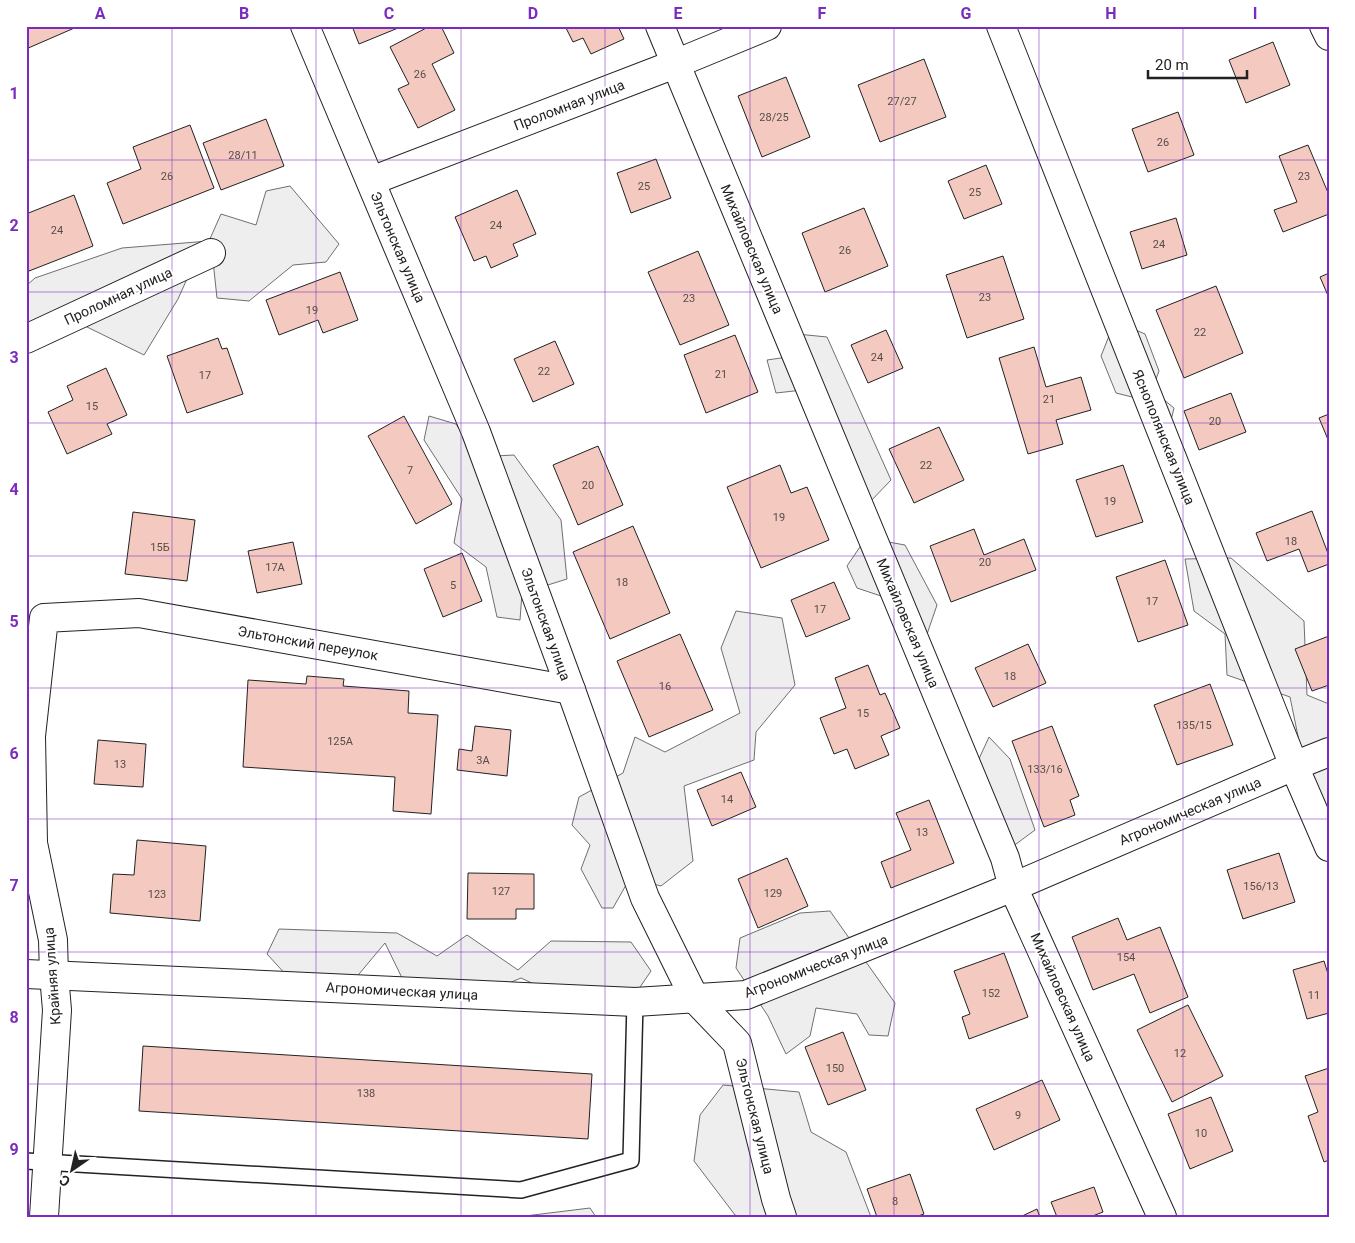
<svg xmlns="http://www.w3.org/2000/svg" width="1355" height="1243" viewBox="0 0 1355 1243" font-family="Roboto,sans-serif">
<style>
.green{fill:#eee;stroke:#6f6f6f}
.building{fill:#f3c9c0;stroke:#222}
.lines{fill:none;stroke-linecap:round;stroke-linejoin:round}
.service-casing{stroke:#222;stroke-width:18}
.minor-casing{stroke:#222;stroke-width:30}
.tertiary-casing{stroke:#222;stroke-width:30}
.service{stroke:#fff;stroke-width:15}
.minor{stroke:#fff;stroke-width:28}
.tertiary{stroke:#fff;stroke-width:28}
.grid{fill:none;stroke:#7b2cbf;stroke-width:1;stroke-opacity:0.55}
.labels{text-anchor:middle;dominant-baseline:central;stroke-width:4;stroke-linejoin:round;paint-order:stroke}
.number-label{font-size:11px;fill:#564c4a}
.street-label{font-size:14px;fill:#222;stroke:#fff}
.neatline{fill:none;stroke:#7b2cbf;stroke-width:2}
.grid-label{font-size:16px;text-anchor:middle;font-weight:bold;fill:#7b2cbf}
</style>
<rect width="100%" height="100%" fill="#fff"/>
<g class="green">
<path d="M290 186 339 244 326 262 293 265 249 301 217 298 213 261 191 270 178 299 144 355 85 326 51 343 26 330V286L35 278 122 248 209 241 221 214 256 225 266 191Z"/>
<path d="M1115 321 1145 334 1159 371 1152 390 1174 408 1167 437 1144 400 1116 393 1101 356Z"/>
<path d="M797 334 827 337 891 480 867 505 803 390 776 393 767 360 788 357Z"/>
<path d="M429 416 456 424 477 457 514 455 561 520 567 579 522 593 520 620 497 617 486 567 454 543 462 499 424 440Z"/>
<path d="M866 538 905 545 937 605 925 640 890 599 857 588 847 566Z"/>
<path d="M1231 558 1304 621 1307 695 1329 704V821L1308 785 1290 697 1227 675 1225 634 1194 611 1185 559Z"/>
<path d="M736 611 782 618 795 685 756 732 754 760 684 786 693 861 661 886 630 878 613 908H602L581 869 590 845 572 825 579 797 623 773 635 737 665 752 740 713 721 648Z"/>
<path d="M989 737 1010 759 1035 830 1012 847 967 785Z"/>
<path d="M830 911 895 1003 888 1036 869 1035 857 1014 816 1008 810 1036 786 1054 768 1016 736 968 740 938 800 913Z"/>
<path d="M279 929 397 933 437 956 467 935 518 970 551 941 631 942 651 971 636 993H553L521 978 492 990 405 984 385 943 354 980 288 977 267 954Z"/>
<path d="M723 1085 799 1092 811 1132 846 1152 871 1217H740L735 1215 694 1161 700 1115Z"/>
<path d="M590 1208 596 1217H517Z"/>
</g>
<g class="building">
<path d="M26 26H79L26 49Z"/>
<path d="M352 26H403L359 44Z"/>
<path d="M430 26H441L454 53 432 64 455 110 418 128 398 89 409 84 390 47Z"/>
<path d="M565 26H618L624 39 591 54 583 38 573 42Z"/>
<path d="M1273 42 1290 85 1246 103 1229 60Z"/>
<path d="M924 59 946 117 880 142 858 85Z"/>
<path d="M786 77 810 137 762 157 738 96Z"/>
<path d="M1178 112 1194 155 1148 172 1132 129Z"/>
<path d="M266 119 284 166 221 190 203 143Z"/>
<path d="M190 125 214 188 123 224 107 183 141 169 133 147Z"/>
<path d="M1308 145 1329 195V214L1283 232 1274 210 1297 202 1279 156Z"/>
<path d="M656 159 671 198 631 213 617 173Z"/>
<path d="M986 165 1002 204 964 219 948 181Z"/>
<path d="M517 190 536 234 513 244 518 256 491 268 486 256 474 261 455 217Z"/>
<path d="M74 195 93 246 29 271 26 265V214Z"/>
<path d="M864 208 888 266 825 292 802 233Z"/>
<path d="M1176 218 1187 255 1142 269 1130 232Z"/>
<path d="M698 251 729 325 680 345 648 272Z"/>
<path d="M1003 256 1024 319 967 338 946 275Z"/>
<path d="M340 272 358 320 323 333 318 320 279 335 266 300Z"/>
<path d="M1329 273V298L1320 277Z"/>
<path d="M1216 286 1243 353 1184 378 1156 310Z"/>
<path d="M886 330 903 368 868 383 851 345Z"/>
<path d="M735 335 758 392 706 413 684 355Z"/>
<path d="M218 338 222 349 227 348 243 394 187 413 167 356Z"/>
<path d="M555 341 574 384 533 402 514 359Z"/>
<path d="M1034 347 1046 387 1081 377 1091 410 1056 420 1063 444 1028 454 999 358Z"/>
<path d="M106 368 127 415 107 424 112 434 67 454 48 412 73 400 67 386Z"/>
<path d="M1231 393 1246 432 1199 450 1184 411Z"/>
<path d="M1329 414V442L1319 418Z"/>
<path d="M404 416 452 504 416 524 368 436Z"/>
<path d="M939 427 964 480 914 503 889 449Z"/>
<path d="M598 446 623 505 578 525 553 465Z"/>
<path d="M780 465 791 493 807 487 829 540 761 568 727 487Z"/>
<path d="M1123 465 1143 522 1096 537 1076 480Z"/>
<path d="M1312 511 1329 556V564L1308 572 1299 549 1267 561 1256 533Z"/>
<path d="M133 512 195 520 187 581 125 574Z"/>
<path d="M633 526 670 613 610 639 573 552Z"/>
<path d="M974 529 984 555 1024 539 1036 570 951 602 930 546Z"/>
<path d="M293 542 302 584 257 593 248 551Z"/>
<path d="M462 553 482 601 443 617 424 569Z"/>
<path d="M1165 560 1188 625 1138 642 1116 577Z"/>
<path d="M834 582 850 619 806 637 791 600Z"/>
<path d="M680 634 713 710 649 737 617 661Z"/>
<path d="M1329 636V685L1312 691 1295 649Z"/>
<path d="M1028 644 1046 683 993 707 975 668Z"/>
<path d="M868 665 880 695 885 693 900 728 881 736 889 755 855 769 847 749 834 754 820 718 846 708 835 678Z"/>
<path d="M307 676 344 679 343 686 409 691 408 713 438 715 431 814 393 811 395 777 243 767 248 680 306 684Z"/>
<path d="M1210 684 1233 745 1177 765 1154 705Z"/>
<path d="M475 726 511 730 507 776 457 770 459 749 472 751Z"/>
<path d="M1052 726 1079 796 1070 800 1075 815 1044 827 1012 741Z"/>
<path d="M98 740 146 744 143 787 94 784Z"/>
<path d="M741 772 756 807 712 826 697 790Z"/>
<path d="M929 800 954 863 891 888 881 862 911 850 896 813Z"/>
<path d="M137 840 206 846 200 921 110 913 113 874 134 875Z"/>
<path d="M1279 853 1295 902 1243 919 1227 870Z"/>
<path d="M787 858 808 906 758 928 738 879Z"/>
<path d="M468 873 534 874V909H516V919H467Z"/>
<path d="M1118 918 1127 940 1160 927 1188 997 1150 1013 1134 974 1093 990 1072 937Z"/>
<path d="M1004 953 1028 1017 969 1039 962 1017 970 1014 954 971Z"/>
<path d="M1324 961 1329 977V1013L1307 1019 1293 970Z"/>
<path d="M1188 1005 1223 1076 1172 1102 1137 1030Z"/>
<path d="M843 1032 866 1090 828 1105 805 1047Z"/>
<path d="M143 1046 592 1074 588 1139 139 1111Z"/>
<path d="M1329 1068V1160L1324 1162 1308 1116 1318 1112 1305 1076Z"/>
<path d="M1042 1080 1060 1120 994 1150 976 1109Z"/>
<path d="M1211 1097 1233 1151 1190 1169 1168 1114Z"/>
<path d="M910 1174 924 1214 915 1217H877L867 1189Z"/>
<path d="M1094 1187 1103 1212 1090 1217H1057L1051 1202Z"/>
<path d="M1037 1209 1040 1217H1020Z"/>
</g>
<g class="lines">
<g class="service-casing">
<path id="service" d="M26 1161 521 1190 631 1160 635 1002"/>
</g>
<g class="minor-casing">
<g id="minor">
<path d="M305 26 476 432 571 690 645 898 695 999 737 1043 776 1199 782 1217"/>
<path d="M660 26 1005 858 1013 887 1162 1217"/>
<path d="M1001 26 1294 766 1329 847"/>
<path d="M1324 26 1329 36"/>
<path d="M371 181 675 64 767 26"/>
<path d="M26 339 211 253"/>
<path d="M44 1217 57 1010 54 975 53 940 33 843 31 736 44 618 139 613 571 690"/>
</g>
</g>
<g class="tertiary-casing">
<path id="tertiary" d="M26 974 635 1002 746 995 1013 887 1294 766 1329 752"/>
</g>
<use href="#service" class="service"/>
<use href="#minor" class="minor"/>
<use href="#tertiary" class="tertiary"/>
</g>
<path class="grid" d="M172 26V1217M316 26V1217M461 26V1217M605 26V1217M750 26V1217M894 26V1217M1039 26V1217M1183 26V1217M26 160H1329M26 292H1329M26 423H1329M26 556H1329M26 688H1329M26 819H1329M26 952H1329M26 1084H1329"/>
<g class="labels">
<g class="number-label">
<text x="420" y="74">26</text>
<text x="902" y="101">27/27</text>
<text x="774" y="117">28/25</text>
<text x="1163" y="142">26</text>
<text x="243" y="155">28/11</text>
<text x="167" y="176">26</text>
<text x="1304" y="176">23</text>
<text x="644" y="186">25</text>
<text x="975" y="192">25</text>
<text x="496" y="225">24</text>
<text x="57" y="230">24</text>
<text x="1159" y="244">24</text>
<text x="845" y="250">26</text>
<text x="985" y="297">23</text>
<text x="689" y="298">23</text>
<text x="312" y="310">19</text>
<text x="1200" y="332">22</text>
<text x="877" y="357">24</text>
<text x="544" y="371">22</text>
<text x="721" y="374">21</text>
<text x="205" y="375">17</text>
<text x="1049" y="399">21</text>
<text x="92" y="406">15</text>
<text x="1215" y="421">20</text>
<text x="926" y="465">22</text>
<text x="410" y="470">7</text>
<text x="588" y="485">20</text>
<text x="1110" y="501">19</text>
<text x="779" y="517">19</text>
<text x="1291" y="541">18</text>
<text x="160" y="547">15Б</text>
<text x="985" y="562">20</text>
<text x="275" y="567">17А</text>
<text x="622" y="582">18</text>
<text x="453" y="585">5</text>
<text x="1152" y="601">17</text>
<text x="820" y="609">17</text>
<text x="1010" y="676">18</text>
<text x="665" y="686">16</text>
<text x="863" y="713">15</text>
<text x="1194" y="725">135/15</text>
<text x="340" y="741">125А</text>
<text x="483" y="760">3А</text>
<text x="120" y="764">13</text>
<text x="1045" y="769">133/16</text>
<text x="727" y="799">14</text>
<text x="922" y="832">13</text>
<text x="1261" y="886">156/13</text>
<text x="501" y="891">127</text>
<text x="773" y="893">129</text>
<text x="157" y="894">123</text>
<text x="1126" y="957">154</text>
<text x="991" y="993">152</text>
<text x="1314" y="995">11</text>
<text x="1180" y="1053">12</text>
<text x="835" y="1068">150</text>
<text x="366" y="1093">138</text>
<text x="1018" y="1115">9</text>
<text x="1201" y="1133">10</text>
<text x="895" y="1201">8</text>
</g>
<g class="street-label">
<text transform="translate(569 105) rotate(-21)">Проломная улица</text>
<text transform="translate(398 247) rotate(67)">Эльтонская улица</text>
<text transform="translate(752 249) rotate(67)">Михайловская улица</text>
<text transform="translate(118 296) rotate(-25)">Проломная улица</text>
<text transform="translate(1164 437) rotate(68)">Яснополянская улица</text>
<text transform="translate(908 623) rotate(67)">Михайловская улица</text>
<text transform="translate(546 624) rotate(70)">Эльтонская улица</text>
<text transform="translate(308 643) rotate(10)">Эльтонский переулок</text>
<text transform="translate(1190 811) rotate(-23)">Агрономическая улица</text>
<text transform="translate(816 966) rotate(-21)">Агрономическая улица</text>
<text transform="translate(52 976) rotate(-94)">Крайняя улица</text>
<text transform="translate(402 991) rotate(3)">Агрономическая улица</text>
<text transform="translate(1063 997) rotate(66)">Михайловская улица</text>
<text transform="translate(755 1116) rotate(76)">Эльтонская улица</text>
</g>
</g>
<rect width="1355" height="1243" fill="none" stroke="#ffffff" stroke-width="55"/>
<g transform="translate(72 1170) rotate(214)" stroke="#ffffff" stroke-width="4" paint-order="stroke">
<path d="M0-4L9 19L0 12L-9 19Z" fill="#222222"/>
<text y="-8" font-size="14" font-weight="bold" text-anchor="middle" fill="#222222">С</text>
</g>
<path d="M1148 70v8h99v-8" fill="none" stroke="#222222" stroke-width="2.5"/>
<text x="1155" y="70" font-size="15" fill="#222222" stroke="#ffffff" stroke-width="4" paint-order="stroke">20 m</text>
<rect x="28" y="28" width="1300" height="1188" class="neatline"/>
<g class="grid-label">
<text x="100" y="19">A</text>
<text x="244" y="19">B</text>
<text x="389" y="19">C</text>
<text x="533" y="19">D</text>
<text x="678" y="19">E</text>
<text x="822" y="19">F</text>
<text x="966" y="19">G</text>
<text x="1111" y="19">H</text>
<text x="1255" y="19">I</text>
<text x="14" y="99">1</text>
<text x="14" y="231">2</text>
<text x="14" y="363">3</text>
<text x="14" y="495">4</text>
<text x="14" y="627">5</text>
<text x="14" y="759">6</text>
<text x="14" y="891">7</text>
<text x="14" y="1023">8</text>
<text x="14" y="1155">9</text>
</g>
</svg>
